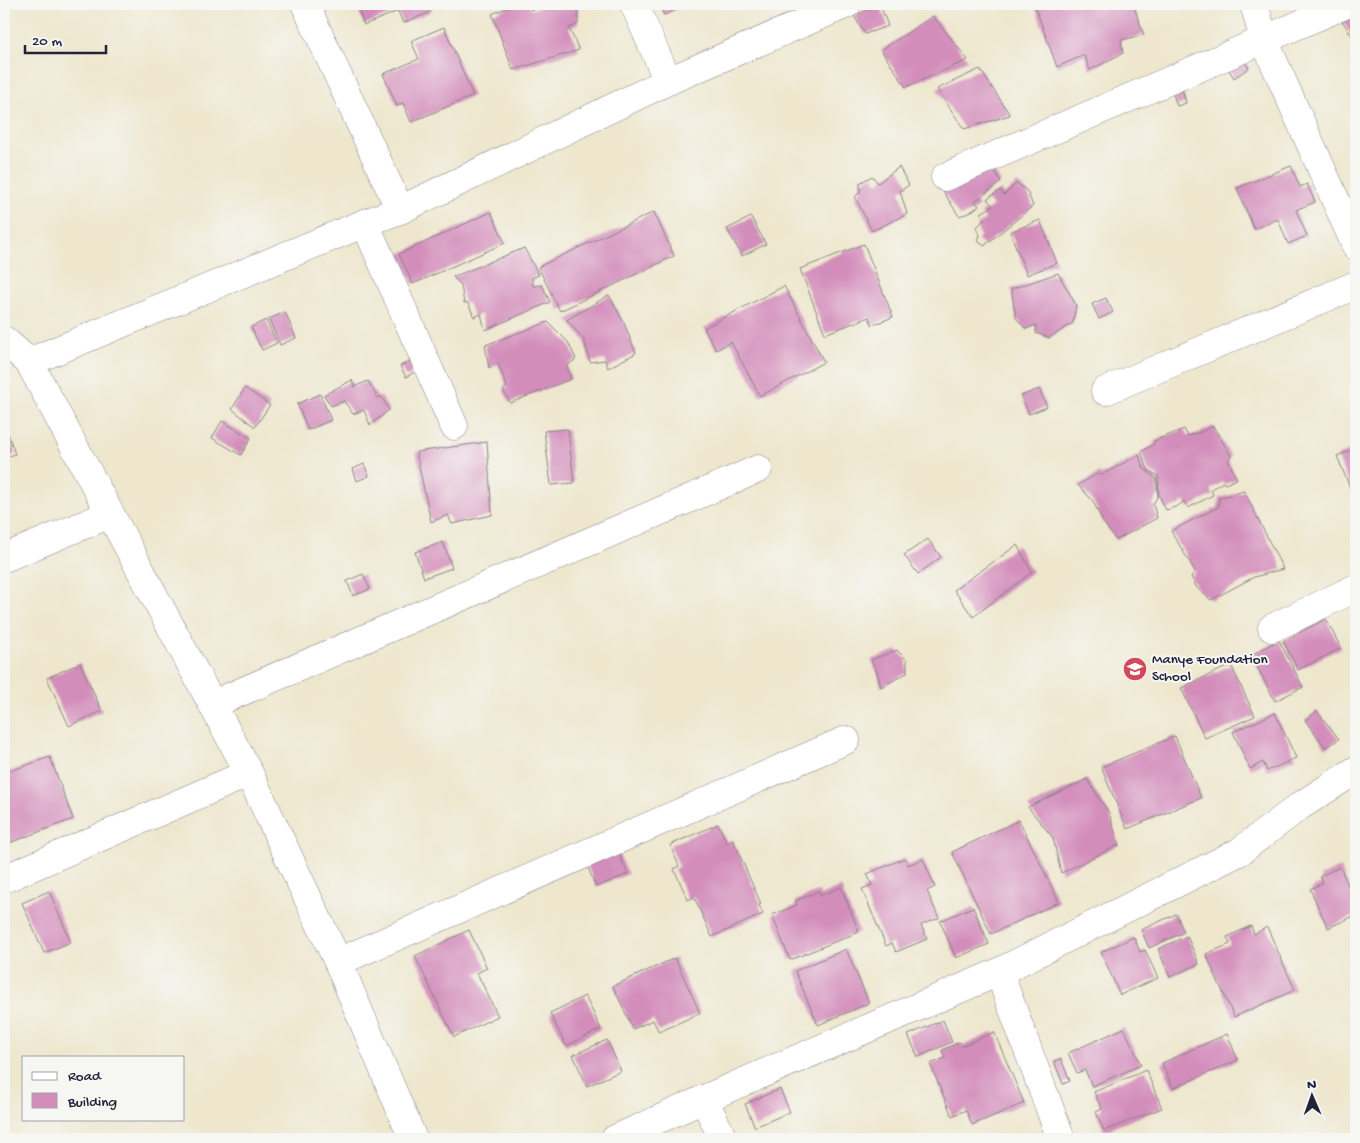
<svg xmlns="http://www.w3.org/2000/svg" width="1360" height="1143" viewBox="0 0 1360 1143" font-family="'Gochi Hand',sans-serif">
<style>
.building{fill:#d38dbb}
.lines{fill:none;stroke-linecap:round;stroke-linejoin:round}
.minor-casing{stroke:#888484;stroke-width:29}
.minor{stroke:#fff;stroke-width:28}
.labels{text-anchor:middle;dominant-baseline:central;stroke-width:4;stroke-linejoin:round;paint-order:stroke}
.poi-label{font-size:15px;fill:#22223b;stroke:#f6f6f2;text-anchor:start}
</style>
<rect width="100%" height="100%" fill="#f6f6f2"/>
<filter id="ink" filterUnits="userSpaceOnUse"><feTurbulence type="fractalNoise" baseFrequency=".02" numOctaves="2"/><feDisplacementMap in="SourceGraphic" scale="10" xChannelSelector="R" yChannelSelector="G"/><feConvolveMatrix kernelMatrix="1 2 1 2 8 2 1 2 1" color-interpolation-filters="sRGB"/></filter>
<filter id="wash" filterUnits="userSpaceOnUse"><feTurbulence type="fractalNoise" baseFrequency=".0096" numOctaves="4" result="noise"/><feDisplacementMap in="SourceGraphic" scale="20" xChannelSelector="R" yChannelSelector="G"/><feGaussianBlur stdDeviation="1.12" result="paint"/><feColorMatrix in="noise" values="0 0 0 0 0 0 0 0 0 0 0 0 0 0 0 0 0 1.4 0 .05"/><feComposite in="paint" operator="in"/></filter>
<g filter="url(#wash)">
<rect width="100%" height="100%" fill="#eee7ce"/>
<g id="blocks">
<g class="building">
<path d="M356 4H428L431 12 403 23 398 11 364 25Z"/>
<path d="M516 4H528L531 10 547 4H574L578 7V24L569 28 579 50 513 70 492 14Z"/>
<path d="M659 4H689L664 15Z"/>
<path d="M880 4 888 26 865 34 854 16Z"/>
<path d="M1034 4H1133L1144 35 1121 40 1123 53 1090 70 1084 55 1057 67Z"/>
<path d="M1356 9V37L1354 39 1341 19Z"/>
<path d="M933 16 968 60 906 87 881 50Z"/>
<path d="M444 27 473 96 411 122 403 103 397 106 383 74 419 59 411 41Z"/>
<path d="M1240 54 1249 68 1234 78 1225 64Z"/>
<path d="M980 69 1010 115 964 129 937 89Z"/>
<path d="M1181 85 1186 103 1177 106 1171 88Z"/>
<path d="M979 166 993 168 1001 182 975 201 979 206 969 213 959 216 943 191Z"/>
<path d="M1291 166 1300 187 1307 184 1315 202 1296 210 1307 236 1288 244 1278 219 1254 229 1237 188Z"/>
<path d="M899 167 909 185 900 191 907 214 872 231 855 197 860 192V183L872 176 878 183Z"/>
<path d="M1017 183 1027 191 1033 206 984 246 978 240 980 236 977 227 985 219 981 213 993 206 987 199 1000 190 1004 195Z"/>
<path d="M491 212 505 243 413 284 399 254Z"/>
<path d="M654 212 674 256 560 311 538 267Z"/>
<path d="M751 217 766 244 742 256 727 229Z"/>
<path d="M1040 220 1057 263 1027 275 1010 232Z"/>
<path d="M864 244 893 317 872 325 869 317 825 334 800 269Z"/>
<path d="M524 248 539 275 532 278 533 286 542 285 550 302 485 330 481 314 474 317 468 303H464L461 285 453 277Z"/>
<path d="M1058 273 1076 305 1073 323 1049 338 1036 333V325L1026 329 1016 318 1011 289Z"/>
<path d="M784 286 824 362 760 396 731 342 716 350 704 328Z"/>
<path d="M609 295 624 323 636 353 608 368 605 360 590 362 584 340 567 320Z"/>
<path d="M1106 298 1113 312 1099 319 1092 304Z"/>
<path d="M285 312 296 338 280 345 269 319Z"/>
<path d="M266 320 277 343 262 350 251 327Z"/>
<path d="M548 322 568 342 576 359 567 366 571 379 510 403 503 390 507 387 498 364 489 368 485 345Z"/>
<path d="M413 360 418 370 406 377 400 366Z"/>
<path d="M352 380 354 387 368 381 378 398 381 396 389 410 370 425 364 410 353 414 344 401 331 406 324 395Z"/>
<path d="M245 388 270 405 255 427 232 409Z"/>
<path d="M1039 389 1047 407 1029 414 1021 396Z"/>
<path d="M320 394 331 420 308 430 297 404Z"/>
<path d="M222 421 251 438 241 455 212 438Z"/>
<path d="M4 422 15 454 4 458Z"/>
<path d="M1213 426 1231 456 1228 460 1237 479 1225 484 1223 482 1211 489 1213 495 1188 508 1184 501 1178 506 1166 510 1159 495 1158 476 1148 470 1141 452 1154 444V441L1184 429 1188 436 1201 432Z"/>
<path d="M568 429 574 483 551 485 544 431Z"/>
<path d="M487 442 492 515 452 524 448 515 431 522 416 452Z"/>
<path d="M1356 448V502L1337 456Z"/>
<path d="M1139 455 1144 469 1156 478 1158 496 1153 504 1157 518 1116 540 1103 522 1093 501 1078 485 1099 473 1101 475Z"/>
<path d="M364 464 369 476 357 481 353 469Z"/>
<path d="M1244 491 1283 569 1254 577 1211 600 1197 588 1191 577 1195 571 1171 531 1218 507 1219 498Z"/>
<path d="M928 539 941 557 918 574 904 555Z"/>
<path d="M443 542 452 568 424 578 415 552Z"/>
<path d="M1017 545 1032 572 973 617 954 590Z"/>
<path d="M363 574 370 589 353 596 347 581Z"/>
<path d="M1326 619 1341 648 1298 670 1283 641Z"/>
<path d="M1279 640 1303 687 1275 701 1251 655Z"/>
<path d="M897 650 907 660V673L881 687 877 672 871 660Z"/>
<path d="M80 663 102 711 69 726 47 678Z"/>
<path d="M1231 665 1255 716 1205 738 1181 688Z"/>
<path d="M1317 711 1339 739 1326 748 1305 720Z"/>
<path d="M1275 713 1296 758 1267 771 1263 762 1250 769 1233 732Z"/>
<path d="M1175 736 1201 798 1127 829 1101 767Z"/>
<path d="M50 757 73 819 4 845V773Z"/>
<path d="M1087 779 1109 813 1119 845 1061 873 1053 838 1028 807Z"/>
<path d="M1019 820 1059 902 991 934 952 852Z"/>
<path d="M718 824 727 843 733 840 761 904 759 905 763 914 712 937 694 897 688 900 674 869 679 866 670 845Z"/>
<path d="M615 845 628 874 596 887 584 858Z"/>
<path d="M905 858 908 865 923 859 935 887 927 891 939 918 921 925 927 939 896 952 892 943 886 946 862 889 872 885 867 874Z"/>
<path d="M1340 867 1356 902V915L1328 928 1310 889 1323 883 1320 876Z"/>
<path d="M841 887 859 932 790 960 772 915 797 905 795 901 819 891 820 896Z"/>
<path d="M49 891 71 942 44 953 22 903Z"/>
<path d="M973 907 989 944 956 958 940 921Z"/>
<path d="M1176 914 1184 932 1149 948 1141 930Z"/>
<path d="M1251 926 1254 934 1267 927 1295 990 1234 1017 1206 954 1230 944 1227 937Z"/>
<path d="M469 930 487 968 477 973 498 1016 454 1037 415 956Z"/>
<path d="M1187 936 1199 964 1170 977 1158 949Z"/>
<path d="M1134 937 1140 952 1145 950 1158 978 1120 995 1101 952Z"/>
<path d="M846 949 869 1003 818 1025 795 971Z"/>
<path d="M675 958 700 1013 659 1032 653 1020 633 1029 613 986Z"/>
<path d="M585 996 601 1029 566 1046 550 1013Z"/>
<path d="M943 1020 952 1042 918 1057 908 1035Z"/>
<path d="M1124 1028 1141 1065 1092 1086 1085 1070 1077 1073 1068 1053Z"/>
<path d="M994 1032 1024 1103 972 1125 966 1110 952 1116 930 1064 945 1058 942 1050 960 1042 962 1046Z"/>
<path d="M1227 1034 1238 1060 1173 1088 1162 1063Z"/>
<path d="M607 1040 621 1071 587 1086 573 1055Z"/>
<path d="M1061 1059 1070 1081 1063 1084 1054 1061Z"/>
<path d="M1146 1070 1162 1108 1104 1131 1096 1112 1102 1109 1094 1092Z"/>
<path d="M780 1089 790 1112 755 1127 745 1104Z"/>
</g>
</g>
</g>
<g filter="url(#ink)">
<use href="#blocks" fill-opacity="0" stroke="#888484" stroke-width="1"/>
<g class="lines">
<g class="minor-casing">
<g id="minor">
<path d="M305 4 400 210"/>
<path d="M634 4 668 81"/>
<path d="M1254 4 1264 40 1356 246"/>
<path d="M945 177 1347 4"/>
<path d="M365 223 454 426"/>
<path d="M4 340 29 362"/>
<path d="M1105 391 1356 285"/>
<path d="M4 558 110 514"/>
<path d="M1272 628 1356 588"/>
<path d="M213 704 758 469"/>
<path d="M4 879 249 773"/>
<path d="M338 962 846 740"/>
<path d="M999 972 1061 1139"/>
<path d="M704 1099 723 1139"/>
<path d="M413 1139 338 962 249 773 29 362 365 223 400 210 668 81 847 4"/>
<path d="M615 1139 704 1099 999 972 1239 852 1300 806 1356 770"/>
</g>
</g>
<use href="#minor" class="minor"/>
</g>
</g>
<defs>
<g id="school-disc" transform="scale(1.25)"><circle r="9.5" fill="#d1495b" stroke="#f6f6f2"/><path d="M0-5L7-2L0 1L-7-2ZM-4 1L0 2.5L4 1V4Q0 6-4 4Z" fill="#fff"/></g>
</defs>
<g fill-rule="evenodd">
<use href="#school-disc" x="1135" y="669"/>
</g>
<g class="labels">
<g class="poi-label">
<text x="1152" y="660">Manye Foundation<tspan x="1152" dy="17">School</tspan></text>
</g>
</g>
<rect width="1360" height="1143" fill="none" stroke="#f6f6f2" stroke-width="20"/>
<rect x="22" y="1056" width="162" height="65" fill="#f6f6f2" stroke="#a1a1a9"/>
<rect x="32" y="1072" width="25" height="8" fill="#ffffff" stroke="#a1a1a9"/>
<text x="68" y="1080" font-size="15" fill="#22223b">Road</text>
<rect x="32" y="1093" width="25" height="15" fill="#d38dbb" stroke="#a1a1a9"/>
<text x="68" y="1106" font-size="15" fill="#22223b">Building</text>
<g transform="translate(1312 1096) rotate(358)" stroke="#f6f6f2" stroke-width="4" paint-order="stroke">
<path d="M0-4L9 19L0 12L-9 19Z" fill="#22223b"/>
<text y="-8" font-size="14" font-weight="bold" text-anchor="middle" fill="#22223b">N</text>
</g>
<path d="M25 45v8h81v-8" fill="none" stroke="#22223b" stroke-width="2.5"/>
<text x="32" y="45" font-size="15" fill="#22223b" stroke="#f6f6f2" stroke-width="4" paint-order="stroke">20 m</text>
</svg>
